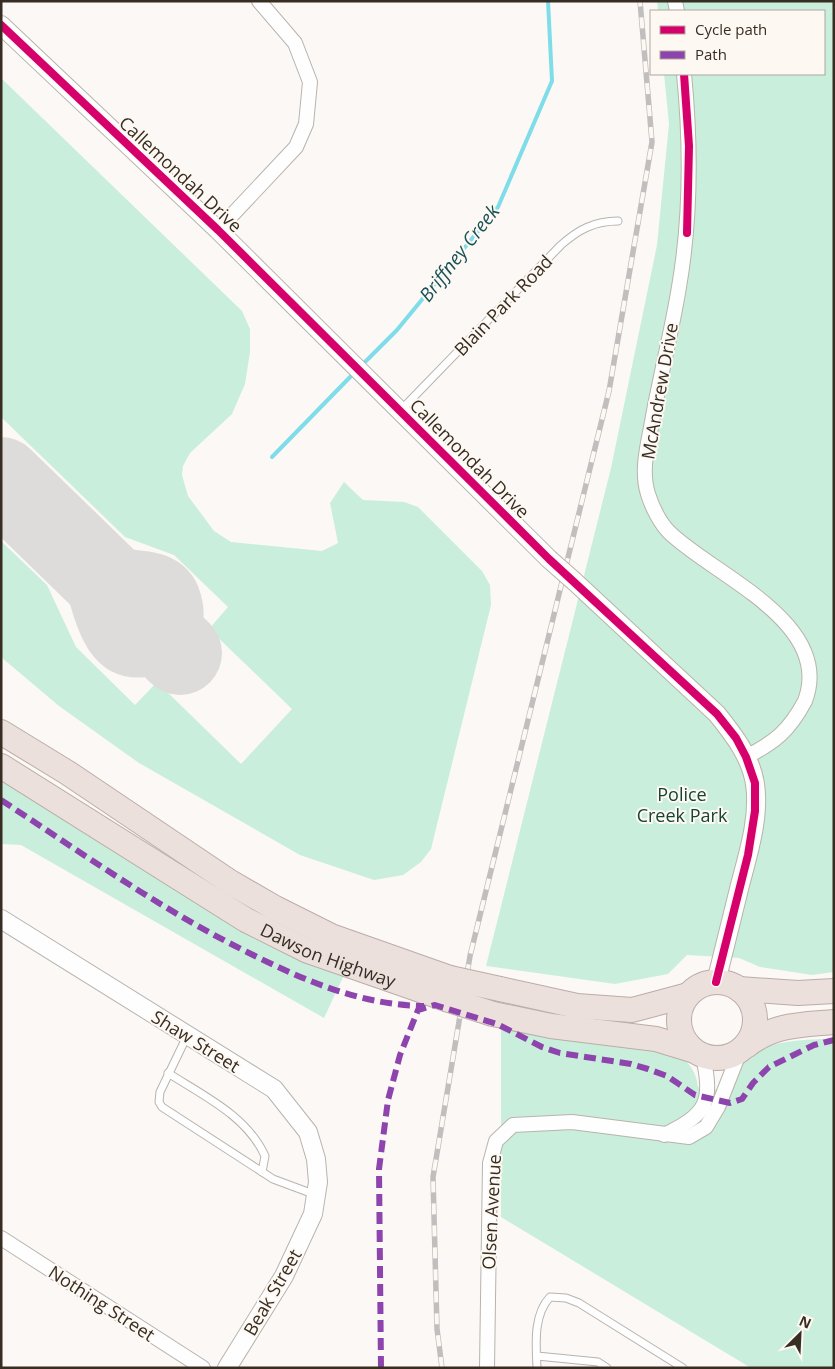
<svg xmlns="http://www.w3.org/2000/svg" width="835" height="1369" viewBox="0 0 835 1369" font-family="'Open Sans',sans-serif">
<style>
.green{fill:#c9efdc}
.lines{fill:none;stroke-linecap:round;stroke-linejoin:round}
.stream{stroke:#7edde8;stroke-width:4}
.taxiway{stroke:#dedcda;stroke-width:34}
.runway{stroke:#dedcda;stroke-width:84}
.service-casing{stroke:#b8b3ad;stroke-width:9}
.minor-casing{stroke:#b8b3ad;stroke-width:16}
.tertiary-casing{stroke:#b8b3ad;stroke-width:20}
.trunk-casing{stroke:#bcaca7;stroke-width:26}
.service{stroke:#fefefe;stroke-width:7}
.minor{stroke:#fefefe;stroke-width:14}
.tertiary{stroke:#fefefe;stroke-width:18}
.trunk{stroke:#ece0dd;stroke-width:24}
.rail-casing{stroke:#c0bfbe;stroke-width:5.5}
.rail{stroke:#fef8f3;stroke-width:4;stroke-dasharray:11;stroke-linecap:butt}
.tertiary-bridge-casing{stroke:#b8b3ad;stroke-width:20;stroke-linecap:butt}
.trunk-bridge-casing{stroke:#bcaca7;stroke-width:26;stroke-linecap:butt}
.tertiary-bridge{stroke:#fefefe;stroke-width:18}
.trunk-bridge{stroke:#ece0dd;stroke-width:24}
.quiet{stroke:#8e44ad;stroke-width:6;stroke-dasharray:12 6;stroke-linecap:butt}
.cycleway-casing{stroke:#fef8f3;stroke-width:11}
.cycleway{stroke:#d6006c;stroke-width:8}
.labels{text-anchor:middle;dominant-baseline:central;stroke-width:4;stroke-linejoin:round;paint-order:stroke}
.street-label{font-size:18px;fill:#372d22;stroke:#fef8f3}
.park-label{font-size:18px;fill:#154331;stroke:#fef8f3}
.water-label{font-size:19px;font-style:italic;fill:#185259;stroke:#fef8f3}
</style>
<rect width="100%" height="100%" fill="#fbf8f6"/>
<g class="green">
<path d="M657 1H834V972L812 975 760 967 739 958 687 955 668 974 615 984 486 966 611 468 657 245 669 124 664 74H824V11H658Z"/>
<path d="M1 78 242 311 250 329V352L245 384 232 414 190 453 183 466 182 475 188 496 214 531 231 542 322 551 338 543 330 503 344 482 363 500 404 502 418 507 482 571 490 585 491 605 431 849 421 862 403 875 374 880 300 855 139 763 59 706 1 657V541L47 585 76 647 135 705 157 682 241 764 292 709 209 629 228 607 174 555 125 537 1 417Z"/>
<path d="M1 776 345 973 324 1018 21 845 1 844Z"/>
<path d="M501 1022 616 1039 682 1057C691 1065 697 1075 698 1087L730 1091C733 1082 736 1070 742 1063 763 1038 804 1041 834 1038V1368H751L501 1217Z"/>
</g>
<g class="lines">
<g class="stream">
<path d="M361 366 397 330 498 207 552 81 548 1"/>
<path d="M272 457 354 373"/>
</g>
<path class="taxiway" d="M20 498C39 515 64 544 85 557 118 576 177 551 186 606 188 618 185 632 177 642 169 652 158 658 145 660 104 665 94 625 85 595 79 578 74 561 68 544"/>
<path class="runway" d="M1 479 180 653"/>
<g class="service-casing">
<g id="service">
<path d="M401 410 561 245C578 230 594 221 618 221"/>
<path d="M187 1036 160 1092 159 1102 162 1107 273 1179 316 1195"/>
<path d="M168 1073C204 1096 247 1116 265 1156L262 1172"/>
<path d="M537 1356 598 1362 607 1368"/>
<path d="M537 1368C536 1345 533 1315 550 1297L566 1298 579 1303 683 1368"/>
</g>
</g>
<g class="minor-casing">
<g id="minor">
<path d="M675 1 677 11"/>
<path d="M684 74C691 145 691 217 679 287 672 330 661 373 653 416 649 441 640 469 648 494 652 507 660 523 669 532 711 574 835 622 805 701 789 731 775 742 746 757"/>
<path d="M218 230 296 147 306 124 310 82 295 43 259 1"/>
<path d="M664 1135C707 1114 713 1103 703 1056"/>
<path d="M1 1238 203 1368"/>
<path d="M487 1368 490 1163 496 1141 513 1125 572 1122 689 1137 706 1127 718 1107 740 1051"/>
</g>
</g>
<g class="tertiary-casing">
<g id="tertiary">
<path d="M1 25 218 230 549 559"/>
<path d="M574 581 717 714C733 734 751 757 755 784 760 817 748 854 740 885 732 917 724 949 716 982"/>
<path d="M1 919 274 1089 308 1132 316 1159 318 1182 313 1214 284 1276 227 1368"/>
</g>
</g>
<g class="trunk-casing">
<g id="trunk">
<path d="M1 732 68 773 230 882 275 908 331 936 450 978"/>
<path id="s1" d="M1 766 246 920 308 951 446 999"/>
<circle cx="717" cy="1020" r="38"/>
<path d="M500 989 577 1006 632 1010 688 995"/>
<path d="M739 989 798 993 834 991"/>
<path d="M493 1014 551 1026 656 1039 692 1050"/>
<path d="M746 1046C774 1024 800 1025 834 1022"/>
</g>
</g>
<use href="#service" class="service"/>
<use href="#minor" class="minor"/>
<use href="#tertiary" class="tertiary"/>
<use href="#trunk" class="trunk"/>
<g class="rail-casing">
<path id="rail" d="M442 1368 437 1329 433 1177 470 956 609 391 652 142 640 1"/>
</g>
<use href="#rail" class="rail"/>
<g class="tertiary-bridge-casing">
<path id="tertiary-bridge" d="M549 559 574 581"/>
</g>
<g class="trunk-bridge-casing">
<g id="trunk-bridge">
<path d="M450 978 500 989"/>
<path d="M446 999 493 1014"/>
</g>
</g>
<use href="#tertiary-bridge" class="tertiary-bridge"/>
<use href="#trunk-bridge" class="trunk-bridge"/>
<g class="quiet">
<path d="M1 800C82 853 160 909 247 952 303 980 360 1005 424 1006"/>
<path d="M381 1368 379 1169 388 1100 400 1055 418 1010 435 1005 497 1024 542 1047 560 1053 631 1064 648 1069 667 1076 695 1095 730 1103 742 1099 753 1083 769 1067 814 1045 834 1040"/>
</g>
<g class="cycleway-casing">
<g id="cycleway">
<path d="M1 25 218 230 549 559 717 714 736 738 746 757 755 783V811L748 855 716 982"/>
<path d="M684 74 689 146 687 233"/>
</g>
</g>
<use href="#cycleway" class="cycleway"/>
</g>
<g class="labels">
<g class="street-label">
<text transform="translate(181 174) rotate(43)">Callemondah Drive</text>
<text transform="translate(503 305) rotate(-46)">Blain Park Road</text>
<text transform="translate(659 391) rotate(-80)">McAndrew Drive</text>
<text transform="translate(470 458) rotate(45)">Callemondah Drive</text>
<text stroke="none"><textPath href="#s1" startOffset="379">Dawson Highway</textPath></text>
<text transform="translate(196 1041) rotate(32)">Shaw Street</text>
<text transform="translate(491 1212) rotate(-87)">Olsen Avenue</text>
<text transform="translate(272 1292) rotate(-60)">Beak Street</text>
<text transform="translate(102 1303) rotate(33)">Nothing Street</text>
</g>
<g class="park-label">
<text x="682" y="794">Police<tspan x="682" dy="21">Creek Park</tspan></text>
</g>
<g class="water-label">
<text transform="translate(459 253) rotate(-52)">Briffney Creek</text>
</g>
</g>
<rect width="835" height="1369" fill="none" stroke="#372d22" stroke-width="5"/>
<rect x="650" y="10" width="175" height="65" fill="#fef8f3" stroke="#aea79f"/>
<rect x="660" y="26" width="25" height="8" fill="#d6006c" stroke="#aea79f"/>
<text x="695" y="35" font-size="15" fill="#372d22">Cycle path</text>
<rect x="660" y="51" width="25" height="8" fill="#8e44ad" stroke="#aea79f"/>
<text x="695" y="60" font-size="15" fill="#372d22">Path</text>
<g transform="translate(800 1334) rotate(24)" stroke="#fef8f3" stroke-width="4" paint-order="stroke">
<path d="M0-4L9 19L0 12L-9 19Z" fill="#372d22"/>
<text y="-8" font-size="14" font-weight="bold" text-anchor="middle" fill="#372d22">N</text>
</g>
</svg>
